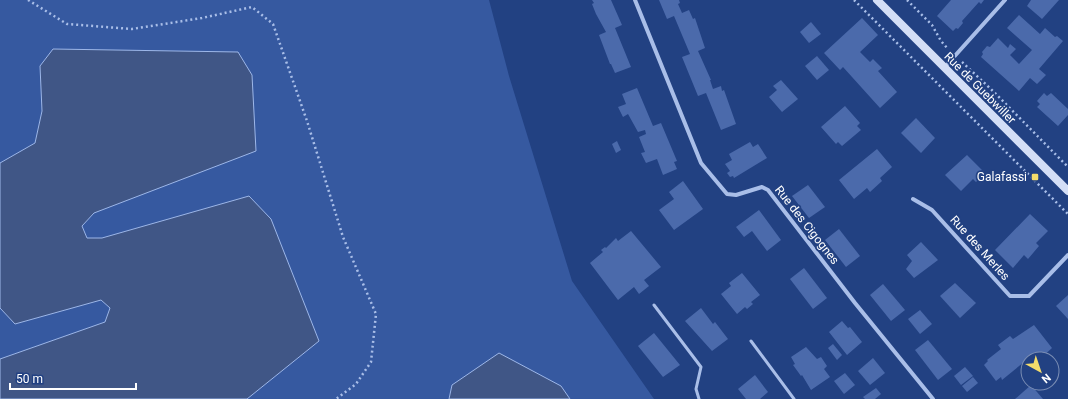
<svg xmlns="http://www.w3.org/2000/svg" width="1068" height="399" viewBox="0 0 1068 399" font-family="Roboto,sans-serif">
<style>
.green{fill:#3659a0}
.water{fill:#405686;stroke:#9db7e9}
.building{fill:#4b6aab}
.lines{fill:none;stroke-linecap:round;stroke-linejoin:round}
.path{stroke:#a9bee8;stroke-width:2.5;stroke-dasharray:2 3;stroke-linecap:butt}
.lane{stroke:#a9bee8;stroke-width:3}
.street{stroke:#a9bee8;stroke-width:4}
.secondary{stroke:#d3def6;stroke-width:8}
.poi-dot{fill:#f4dc6b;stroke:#224182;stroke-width:1.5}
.labels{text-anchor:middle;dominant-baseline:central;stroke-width:3.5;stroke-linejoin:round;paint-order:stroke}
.street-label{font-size:12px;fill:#fff;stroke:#224182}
.poi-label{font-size:12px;fill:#fff;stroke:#224182;text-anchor:end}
</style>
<rect width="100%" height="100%" fill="#224182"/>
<g class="green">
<path d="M0 0H489L509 76 572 281 654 399H570L561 386 452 385 449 399H247L319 341 249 196 102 238H87L82 226 94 213 40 66 42 111 35 143 0 163Z"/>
<path d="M101 300 110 308 105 322 0 359V308L15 324Z"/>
</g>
<g class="water">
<path d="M53 49 238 52 252 75 256 151 94 213 82 226 87 238H102L249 196 271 219 319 341 247 399H0V359L105 322 110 308 101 300 15 324 0 308V163L35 143 42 111 40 66Z"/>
<path d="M499 353 561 386 570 399H449L452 385Z"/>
</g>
<g class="building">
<path d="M592 0H611L622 25 615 28 631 67 615 73 611 64H610L599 35 606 32 596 14 592 4 594 3Z"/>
<path d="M659 0H679L680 3 678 4 682 13 689 10 693 19 695 18 705 48 698 51 711 80H710L713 89 721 86 722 91 724 90 736 124 721 130 706 93 698 96 682 57 690 54 674 16 667 19Z"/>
<path d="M951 0H984L981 4 979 2 962 21 963 23 958 29 956 28 953 31 937 16Z"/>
<path d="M1031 0H1059L1042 19 1027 6Z"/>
<path d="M1019 15 1040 34 1045 28 1055 37 1057 36 1063 41 1039 69 1046 75 1037 84 1030 78 1019 91 981 57 983 54 982 52 987 46 990 47 998 38 1008 48 1010 44 1016 49 1010 55 1019 64 1032 50 1007 28Z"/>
<path d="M862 18 878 35 860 52 870 62 873 59 882 68 878 71 897 92 880 108 843 67 840 70 824 53Z"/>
<path d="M811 22 821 34 809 43 800 32Z"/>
<path d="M817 56 829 70 817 80 805 66Z"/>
<path d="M781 80 798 99 782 112 769 97 777 90 773 86Z"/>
<path d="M637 88 653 126 661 123 677 161 674 162 677 169 663 175 657 159 646 163 641 153 645 152 639 137 646 134 645 130 638 132 628 114 623 117 618 107 626 104 622 94Z"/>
<path d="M1044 93 1047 96 1051 93 1068 109V115L1058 126 1037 107 1040 104 1037 101Z"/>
<path d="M845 106 860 123 857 126 861 130 842 146 838 142 836 144 821 127Z"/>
<path d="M916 118 935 138 921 153 901 133Z"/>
<path d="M617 141 621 150 616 153 612 144Z"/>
<path d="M750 142 753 147 758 144 767 158 734 178 733 176 730 177 727 173 730 171 725 164 732 160 729 154Z"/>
<path d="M877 149 892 167 880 178 882 181 870 192 867 188 854 199 839 180Z"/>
<path d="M967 155 982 170 981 171 984 174 976 182 973 179 961 191 945 175Z"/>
<path d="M683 181 703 209 674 230 659 210 674 199 669 192Z"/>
<path d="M808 185 825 207 809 218 792 196Z"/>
<path d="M759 210 781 240 767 251 752 231 744 237 736 227Z"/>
<path d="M1030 214 1048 231 1036 243 1039 246 1028 259 1024 255 1013 268 995 250Z"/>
<path d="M839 229 860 256 846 267 825 240Z"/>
<path d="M631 231 661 267 644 280 649 286 639 294 634 287 618 300 590 263 603 252 601 250 605 247 606 248 616 238 618 241Z"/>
<path d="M921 242 938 260 914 278 906 269 912 261 907 255Z"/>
<path d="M804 268 827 298 813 309 790 279Z"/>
<path d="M742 273 760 295 751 302 753 304 747 309 745 307 737 314 721 294 731 286 729 283Z"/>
<path d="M955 283 976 303 960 318 940 296Z"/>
<path d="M883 284 905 310 891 321 870 295Z"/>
<path d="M1068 295V319L1056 306Z"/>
<path d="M701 308 713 324 715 322 728 339 712 351 685 321Z"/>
<path d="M920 310 932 324 920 334 908 319Z"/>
<path d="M842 321 848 328 850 327 862 342 847 355 829 332Z"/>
<path d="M1034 325 1052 348 1040 359 1035 353 1002 380 1001 377 996 381 984 365 988 361 987 360 1001 349 998 345 1010 336 1013 339Z"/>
<path d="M654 333 680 365 663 377 638 346Z"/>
<path d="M928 340 952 369 938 380 915 350Z"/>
<path d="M833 344 842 355 837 360 828 348Z"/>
<path d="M806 347 817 359 821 357 827 366 824 369 830 377 811 390 802 375 801 376 793 365 795 364 791 357Z"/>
<path d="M873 358 885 373 870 385 858 371Z"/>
<path d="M965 367 973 376 961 385 954 376Z"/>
<path d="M845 373 855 385 844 394 834 381Z"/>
<path d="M755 375 768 392 760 399H746L738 389Z"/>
<path d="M973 377 978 383 967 392 962 386Z"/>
<path d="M1031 385 1043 399H1015Z"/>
<path d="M876 388 881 394 875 399H865L863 397Z"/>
</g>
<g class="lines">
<g class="path">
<path d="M28 0 67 24 132 29 202 18 252 7 273 24 307 121 343 237 376 314 371 362 356 384 336 399"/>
<path d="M854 0 1068 214"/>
<path d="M907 0 932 25 941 41 948 49"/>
<path d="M962 62 994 92 1068 167"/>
</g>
<g class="lane">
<path d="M654 305 701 367 696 389 699 399"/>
<path d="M751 341 794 399"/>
</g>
<g class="street">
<path d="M635 0 701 163 727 194 736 195 762 187 768 190 855 303 933 399"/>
<path d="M944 68 1005 0"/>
<path d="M913 199 932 210 1010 296H1029L1068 255"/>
</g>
<path class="secondary" d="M877 0 1068 191"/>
</g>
<rect class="poi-dot" x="1031" y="173" width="8" height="8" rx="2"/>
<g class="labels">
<g class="street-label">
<text transform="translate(980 88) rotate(45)">Rue de Guebwiller</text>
<text transform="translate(807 225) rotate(52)">Rue des Cigognes</text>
<text transform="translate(980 248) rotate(48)">Rue des Merles</text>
</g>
<g class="poi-label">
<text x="1027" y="177">Galafassi</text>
</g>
</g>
<g transform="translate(1040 371) rotate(140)"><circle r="19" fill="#224182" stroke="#7a8db4"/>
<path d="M0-3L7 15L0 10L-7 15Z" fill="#f4dc6b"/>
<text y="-6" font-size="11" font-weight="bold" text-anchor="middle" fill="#ffffff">N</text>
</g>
<path d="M10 383v6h126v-6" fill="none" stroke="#ffffff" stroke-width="2"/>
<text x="16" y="383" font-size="12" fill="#ffffff" stroke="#224182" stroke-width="3" paint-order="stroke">50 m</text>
</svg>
